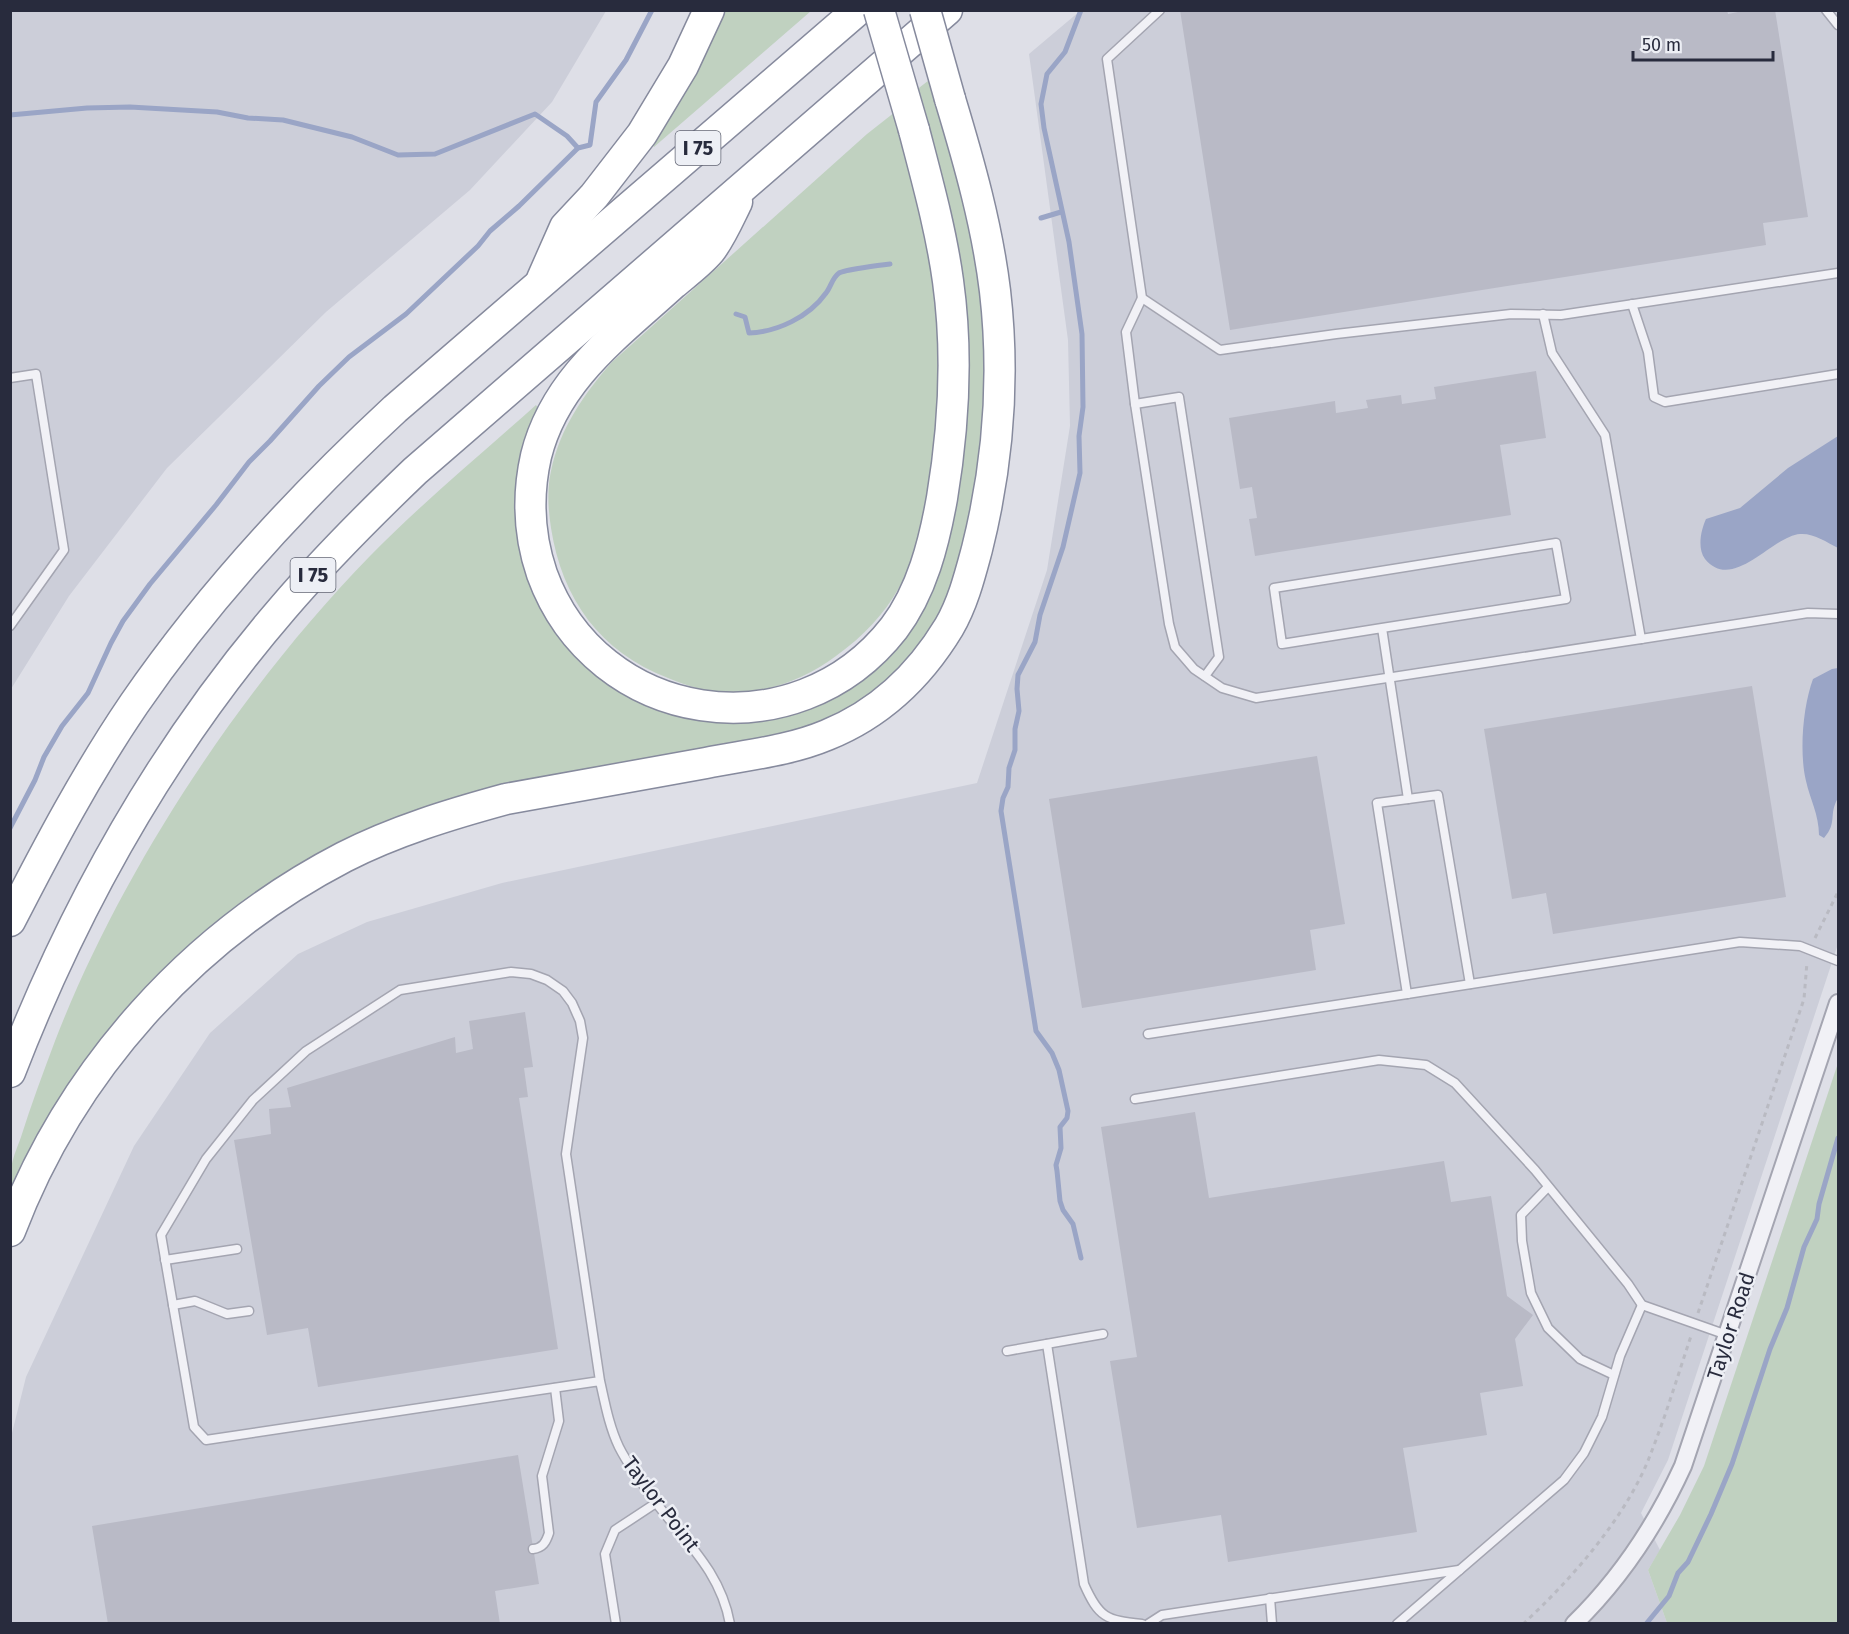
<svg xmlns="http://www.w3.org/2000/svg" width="1849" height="1634" viewBox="0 0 1849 1634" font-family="'Fira Sans',sans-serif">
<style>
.built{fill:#ccced9}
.green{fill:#c0d1c0}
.water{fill:#9aa5c6}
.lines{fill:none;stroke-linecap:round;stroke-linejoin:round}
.stream{stroke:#9aa5c6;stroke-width:5}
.building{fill:#b9bac6}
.service-casing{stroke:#a4a5b1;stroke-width:11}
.minor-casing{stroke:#a4a5b1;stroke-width:20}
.motorway-casing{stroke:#868a9d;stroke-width:33}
.path{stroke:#b9bac2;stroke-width:3;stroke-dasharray:4.5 4.5;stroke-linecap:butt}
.service{stroke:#f1f1f6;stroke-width:8}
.minor{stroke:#f1f1f6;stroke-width:16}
.motorway{stroke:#fff;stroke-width:30}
.motorway-bridge-casing{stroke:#868a9d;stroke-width:33;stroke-linecap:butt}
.motorway-bridge{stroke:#fff;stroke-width:30}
.labels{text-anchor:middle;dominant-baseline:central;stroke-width:5;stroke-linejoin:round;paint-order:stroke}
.shield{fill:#edeff5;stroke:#636674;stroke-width:1.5}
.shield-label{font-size:20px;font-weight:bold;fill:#282b3d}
.street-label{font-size:21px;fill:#282b3d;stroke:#edeff5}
</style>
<rect width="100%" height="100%" fill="#dedfe7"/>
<g class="built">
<path d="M11 11H606L552 102 470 190 326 312 167 468 69 596 11 689Z"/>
<path d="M1080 11H1838V944L1668 1460 1641 1513 1660 1550 1648 1570 1667 1623 11 1624V1437L26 1377 134 1146 210 1033 298 954 367 922 502 883 977 783 1047 570 1070 426 1068 340 1029 54Z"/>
</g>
<g class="green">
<path d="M724 11H811L654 147 650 141 714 33Z"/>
<path d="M933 77 971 225 985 308V441L958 576 933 633 885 689 813 729 533 784 253 900 11 1199C11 1190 9 1179 11 1170 12 1159 17 1148 21 1137 31 1105 43 1073 55 1041 121 870 242 687 370 556 422 503 480 455 536 405L540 411 531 433 562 638C656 750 810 751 904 638L957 491 915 91Z"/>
<path d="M895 112C916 189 938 268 940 349 940 381 937 414 934 446 926 534 912 602 836 656 805 679 768 693 729 693 708 693 688 686 668 678 600 652 562 599 551 528 548 509 547 489 551 471 560 428 584 394 612 362L867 134Z"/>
<path d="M1838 1063V1623H1667L1648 1570 1680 1515 1704 1466Z"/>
</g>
<g class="water">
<path d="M1838 436V548C1826 542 1814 533 1800 534 1772 536 1733 593 1705 559 1697 548 1701 530 1706 519L1740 508 1788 468Z"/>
<path d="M1838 668V798C1828 815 1838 822 1824 838L1819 835C1819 815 1810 799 1806 781 1799 752 1803 706 1813 679L1832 669Z"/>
</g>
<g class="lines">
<g class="stream">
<path d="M10 115 87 108 130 107 217 112 248 118 283 120 352 137 398 155 435 154 535 114 567 136 578 148"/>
<path d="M1041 218 1061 212"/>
<path d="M736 314 745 317 749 333C777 332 809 317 826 293 831 287 832 278 839 273 844 270 881 265 890 264"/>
<path d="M10 828 35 780 44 757 62 726 88 693 111 643 123 621 150 584 216 505 249 462 270 441 319 386 349 357 406 314 478 246 490 231 519 206 578 148 590 145 596 102 626 60 652 10"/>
<path d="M1081 1258 1073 1224 1063 1210 1060 1201 1057 1171 1056 1165 1061 1148 1060 1127 1067 1118 1068 1111 1059 1070 1052 1053 1036 1031 1001 811 1003 798 1008 787 1009 768 1015 750V729L1019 711 1017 689 1018 675 1035 642 1040 615 1063 547 1080 473 1079 436 1083 407 1082 334 1069 242 1044 128 1041 104 1047 74 1065 52 1081 10"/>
<path d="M1646 1624 1669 1596 1678 1573 1688 1562 1711 1514 1732 1464 1770 1349 1787 1308 1804 1247 1817 1219 1819 1204 1838 1138"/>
</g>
</g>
<g class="building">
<path d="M1180 10H1727L1728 14 1748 10H1775L1808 217 1763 223 1766 245 1230 330Z"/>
<path d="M1536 371 1546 438 1500 445 1511 515 1255 556 1249 519 1257 518 1252 487 1240 489 1229 418 1335 401 1336 413 1368 408 1366 400 1401 395 1402 404 1436 399 1434 387Z"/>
<path d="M1752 686 1786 897 1553 934 1546 893 1512 899 1484 729Z"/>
<path d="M1317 756 1345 924 1310 930 1316 970 1082 1008 1049 799Z"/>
<path d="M525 1012 533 1067 524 1068 528 1097 519 1098 558 1349 318 1387 308 1328 267 1335 234 1140 271 1134 269 1109 291 1107 287 1088 455 1037 456 1053 473 1049 469 1021Z"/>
<path d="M1195 1112 1209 1198 1444 1161 1451 1202 1491 1196 1507 1296 1533 1315 1515 1339 1523 1386 1480 1393 1487 1435 1403 1448 1417 1532 1228 1562 1221 1515 1137 1528 1110 1361 1137 1357 1101 1127Z"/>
<path d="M518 1455 539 1584 495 1591 500 1624H108L92 1526Z"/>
</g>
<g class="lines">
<g class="service-casing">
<g id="service">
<path d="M1160 10 1107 59 1142 298 1220 350 1336 334 1511 314 1561 315 1838 273"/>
<path d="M1826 10 1838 25"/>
<path d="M1142 298 1126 332 1135 404 1169 624 1175 647 1194 669 1222 688 1256 698 1641 639 1605 435 1552 353 1543 314"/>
<path d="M1632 304 1648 352 1654 397 1665 402 1838 374"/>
<path d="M10 378 36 374 64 550 10 626"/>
<path d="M1135 404 1179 397 1219 657 1205 676"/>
<path d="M1641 639 1808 613 1838 614"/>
<path d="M1408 799 1438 795 1470 984"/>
<path d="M1407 994 1740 942 1800 946 1838 961"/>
<path d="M1148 1034 1407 994 1377 803 1408 799 1382 628 1282 644 1274 588 1556 543 1566 599 1382 628"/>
<path d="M1135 1099 1379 1060 1426 1065 1455 1083 1535 1170 1628 1284 1642 1305 1727 1335"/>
<path d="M1548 1187 1521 1215 1522 1241 1531 1293 1548 1328 1580 1359 1614 1375"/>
<path d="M165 1260 237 1249"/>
<path d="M173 1305 195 1301 227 1314 249 1311"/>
<path d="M1047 1344 1084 1584C1099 1618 1106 1620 1142 1624"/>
<path d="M1007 1351 1103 1334"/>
<path d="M600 1381 206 1440 194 1427 161 1235 206 1159 253 1100 306 1051 400 990 511 972 531 974 547 980 563 991 572 1003 580 1021 583 1038 566 1154 600 1381C605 1403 609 1426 619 1447 628 1465 645 1488 657 1504 687 1543 721 1573 730 1624"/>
<path d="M533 1549C543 1548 546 1542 549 1533L542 1476 559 1421 555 1388"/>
<path d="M1270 1598 1272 1624"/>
<path d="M616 1624 605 1554 615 1530 656 1503"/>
<path d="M1148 1624 1162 1615 1459 1570"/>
<path d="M1397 1624 1564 1480 1584 1453 1602 1417 1620 1356 1642 1305"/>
</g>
</g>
<g class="minor-casing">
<path id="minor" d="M1574 1624C1621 1578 1656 1525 1683 1466L1838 1003"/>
</g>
<g class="motorway-casing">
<g id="motorway">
<path d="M737 202C729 218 721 237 710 251 700 263 685 274 673 284 617 335 555 379 536 456 527 496 529 536 542 574 597 725 795 755 894 628 922 591 934 543 942 498 954 426 958 353 948 281 941 230 927 180 914 130"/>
<path d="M542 279 565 227 594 196 642 134 683 66 709 10"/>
<path d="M10 921C48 847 87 773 134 704 209 595 298 499 395 409L858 10"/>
<path d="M10 1072C75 904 165 745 283 608 324 560 369 515 415 471L947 10"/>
<path d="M10 1231C71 1070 192 936 344 857 395 831 451 814 506 799 573 787 639 775 706 763 746 755 789 751 827 735 879 714 920 675 949 627 963 603 970 575 977 549 998 465 1005 377 995 291 987 225 969 162 950 99"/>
</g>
</g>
<g class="path">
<path d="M1815 938 1838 892"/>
<path d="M1698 1313 1804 999 1807 962"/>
<path d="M1523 1624C1572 1579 1628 1515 1651 1453 1666 1415 1678 1375 1691 1336"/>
</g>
<use href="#service" class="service"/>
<use href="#minor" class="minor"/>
<use href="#motorway" class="motorway"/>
<g class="motorway-bridge-casing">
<g id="motorway-bridge">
<path d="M879 10 914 130"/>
<path d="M925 10 950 99"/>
</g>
</g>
<use href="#motorway-bridge" class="motorway-bridge"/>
</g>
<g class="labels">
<g class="shield">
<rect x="675.5" y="131" width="45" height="34" rx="4.5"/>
<rect x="290.5" y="558" width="45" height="34" rx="4.5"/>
</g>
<g class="shield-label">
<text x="698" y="148">I 75</text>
<text x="313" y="575">I 75</text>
</g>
<g class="street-label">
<text transform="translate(1731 1326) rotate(-72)">Taylor Road</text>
<text transform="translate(661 1504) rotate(53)">Taylor Point</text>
</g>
</g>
<rect width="1849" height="1634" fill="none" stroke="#282b3d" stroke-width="24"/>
<path d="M1633 51v9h140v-9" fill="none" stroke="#282b3d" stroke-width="3"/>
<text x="1642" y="51" font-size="18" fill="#282b3d" stroke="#edeff5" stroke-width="4.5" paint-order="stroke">50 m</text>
</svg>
